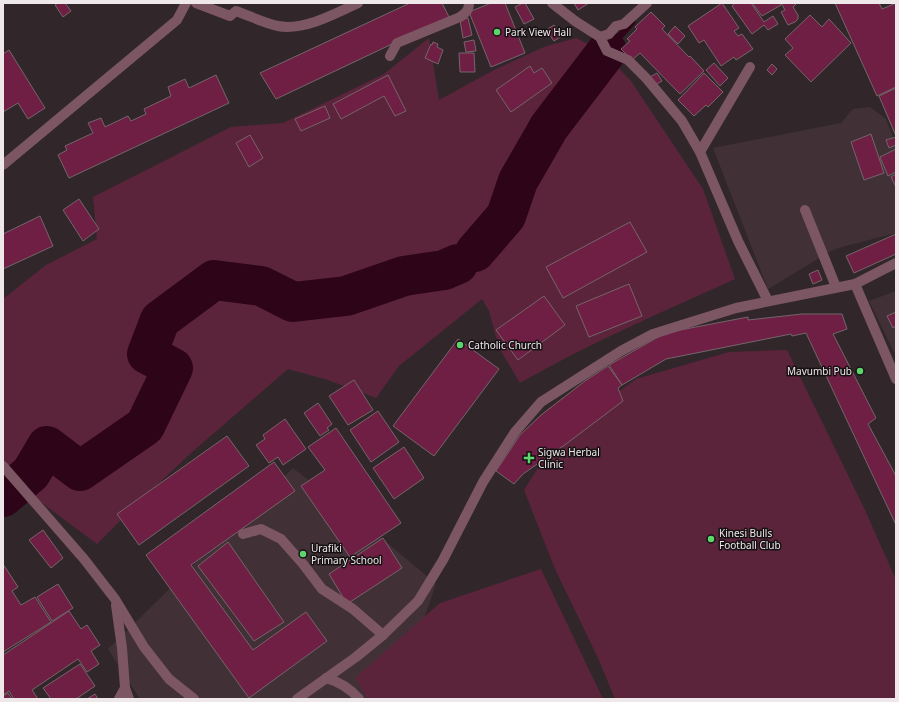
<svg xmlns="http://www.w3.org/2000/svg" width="899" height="702" viewBox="0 0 899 702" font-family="'Noto Sans',sans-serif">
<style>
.built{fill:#413136}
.green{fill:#5b243b}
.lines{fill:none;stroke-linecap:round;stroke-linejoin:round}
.stream{stroke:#2e0418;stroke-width:7}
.river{stroke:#2e0418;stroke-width:40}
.building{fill:#701f44;stroke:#72666a}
.minor{stroke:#7c5663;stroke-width:10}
.poi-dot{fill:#5cd56d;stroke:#161113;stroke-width:1.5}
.labels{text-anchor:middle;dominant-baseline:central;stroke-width:3;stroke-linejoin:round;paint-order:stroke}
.poi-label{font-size:10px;fill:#efe8ea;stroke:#161113;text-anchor:start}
</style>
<rect width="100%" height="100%" fill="#31272a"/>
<g class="built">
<path d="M870 107 886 119 896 146V233L842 247 831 251 768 289 713 148 841 123 853 109Z"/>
<path d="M896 291V356L869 301Z"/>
<path d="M293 468 365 524 436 584 400 688 385 699H140L108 649Z"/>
</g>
<g class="green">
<path d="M429 38 439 100 494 70 544 47 576 38 602 51 631 81 703 189 735 279C663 312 589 343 520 383L499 348 489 311 482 299 399 366 376 398 328 380 288 369 191 453 137 504 97 544 34 497 3 518V299L46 265 97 239 93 197 231 127 283 123 384 74Z"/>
<path d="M787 350 865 510 896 580V699H615L598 658 555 569 524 490 558 436 636 379 729 352Z"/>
<path d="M541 569 603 699H368L355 678 440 603Z"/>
</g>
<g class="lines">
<path class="stream" d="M607 51 632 22"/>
<g class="river">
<path d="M475 252 506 216 518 181 549 127 607 51"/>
<path d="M3 497 31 473 47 446 80 471 145 426 173 368 147 354 160 320 214 280 261 286 293 302 346 296 404 276 444 270 458 264"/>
</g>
</g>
<g class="building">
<path d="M58 3H65L71 11 63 17 55 5Z"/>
<path d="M410 3H442L449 17 276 99 260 73Z"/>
<path d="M491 3H505L525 53 491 67 469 12Z"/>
<path d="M523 3H525L534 19 524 24 515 7Z"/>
<path d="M574 3H589L578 10Z"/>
<path d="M722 3 739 28 734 31 738 36 742 34 753 49 736 60 734 57 721 66 704 40 699 43 688 26Z"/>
<path d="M735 3H751L764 22 773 16 778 24 768 30 764 25 752 34 732 6Z"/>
<path d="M752 3H780L781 5 762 16Z"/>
<path d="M781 3H797L793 7 798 15V19L795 22 788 25 781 12 785 10Z"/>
<path d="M835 3H879L882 9 896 3V87L877 96Z"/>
<path d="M651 12 665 26 662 29 689 57 690 56 704 71 680 94 640 53 632 60 621 49 630 41 627 39 637 29 635 27Z"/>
<path d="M810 15 822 27 829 19 851 43 811 82 785 55 793 48 785 39Z"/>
<path d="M468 18 472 35 463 38 460 20Z"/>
<path d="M554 25 562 36 554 41 546 30Z"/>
<path d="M675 26 685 36 678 44 668 34Z"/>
<path d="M474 40 476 51 466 52 464 42Z"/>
<path d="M433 42 438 44 437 47 443 50 438 64 425 58 431 44 432 45Z"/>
<path d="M9 50 45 108 28 119 18 103 3 112V54Z"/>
<path d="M459 53H474L475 72H460Z"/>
<path d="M714 63 728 78 720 86 706 70Z"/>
<path d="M772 64 777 69 772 75 767 70Z"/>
<path d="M530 66 534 73 542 68 552 83 511 112 496 90Z"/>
<path d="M657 73 662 81 655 85 650 77Z"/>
<path d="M704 73 723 92 708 107 706 105 694 116 678 100Z"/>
<path d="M216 75 229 103 69 178 58 155 67 150 65 146 93 133 88 123 101 118 105 127 128 116 131 121 146 114 144 109 171 96 168 87 185 79 189 88Z"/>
<path d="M388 75 406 111 395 116 384 96 341 119 333 104Z"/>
<path d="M896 88V136L879 96Z"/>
<path d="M325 106 330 118 301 131 295 119Z"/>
<path d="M871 134 884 173 864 180 851 142Z"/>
<path d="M250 135 263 158 249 167 236 143Z"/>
<path d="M896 137V145L889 148 886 140Z"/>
<path d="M896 149V172L888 176 880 157Z"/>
<path d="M896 174V187L891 177Z"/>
<path d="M79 199 99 229 83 241 63 210Z"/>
<path d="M40 216 53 246 3 269V234Z"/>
<path d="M630 222 647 252 563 298 546 267Z"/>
<path d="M896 234V254L854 273 846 256Z"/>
<path d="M818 270 822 280 813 284 809 274Z"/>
<path d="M629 284 642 316 589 337 576 306Z"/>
<path d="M544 296 565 325 518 360 496 330Z"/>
<path d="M896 312V326L893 328 887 316Z"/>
<path d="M802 314H842L847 329 833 334 876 418 868 424 896 476V525L806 333 792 336 791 334 666 359 622 385 609 365 660 336 670 332 748 317V320Z"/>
<path d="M458 339 499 369 434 456 393 426Z"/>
<path d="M608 366 622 385 618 388 623 401 566 444 523 474 514 484 496 471 520 435 541 415 585 381Z"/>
<path d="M354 380 373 410 348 425 329 396Z"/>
<path d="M318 403 332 424 327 428 329 430 320 436 304 413Z"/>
<path d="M378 411 399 442 371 462 350 430Z"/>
<path d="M285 419 306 449 283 465 278 457 269 463 256 445 265 439 263 435Z"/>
<path d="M336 428 401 523 350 557 301 486 325 470 308 447Z"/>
<path d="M227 436 249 466 139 545 117 514Z"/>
<path d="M404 447 424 478 394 499 373 468Z"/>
<path d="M274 462 295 491 191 565 253 650 306 612 327 641 249 698 146 555Z"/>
<path d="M43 530 63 558 51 568 29 540Z"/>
<path d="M383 538 402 568 347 604 329 574Z"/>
<path d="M228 542 284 622 254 641 198 566Z"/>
<path d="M3 564 18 587 12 591 21 605 35 597 51 622 3 652Z"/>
<path d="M58 584 73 608 52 621 37 597Z"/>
<path d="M69 611 81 629 87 625 100 645 91 651 99 664 87 672 78 659 32 690 38 699H14L9 691 3 695V655Z"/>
<path d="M80 664 95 686 76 699H51L43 688Z"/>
<path d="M8 693 12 699H3V696Z"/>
<path d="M95 694 98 699H87Z"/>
</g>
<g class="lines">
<g class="minor">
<path d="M196 3 230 16 236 11C250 16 264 23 278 26 303 31 335 14 358 3"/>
<path d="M552 3 575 21 600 37 607 51 628 60 646 78 682 121 700 152 738 241 768 301"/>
<path d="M600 37 609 34 616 26 624 24 647 3"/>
<path d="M390 56 397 43 460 17C466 13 469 10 469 3"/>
<path d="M700 152 750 67"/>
<path d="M3 165 177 20 186 3"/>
<path d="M805 210 836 287"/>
<path d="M855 284 896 379"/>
<path d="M3 466 84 559 115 599 144 647 169 679 194 699"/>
<path d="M243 534 261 529 281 539 303 564 322 589 353 609 383 635"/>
<path d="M116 605 122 648 125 688 119 699"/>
<path d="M326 678C340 682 350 688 359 699"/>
<path d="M125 688 129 699"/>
<path d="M297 699 356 657 383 635 418 601 443 560 483 482 515 432 541 402 621 351 653 334 736 308 855 284 896 263"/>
</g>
</g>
<g class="poi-dot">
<circle cx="497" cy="32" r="4"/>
<circle cx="460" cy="345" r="4"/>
<circle cx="860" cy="371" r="4"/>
<path d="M527 452h4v4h4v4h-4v4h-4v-4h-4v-4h4z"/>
<circle cx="711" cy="539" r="4"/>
<circle cx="303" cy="554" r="4"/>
</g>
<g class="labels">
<g class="poi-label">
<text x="505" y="32">Park View Hall</text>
<text x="468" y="345">Catholic Church</text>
<text x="852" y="371" text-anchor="end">Mavumbi Pub</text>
<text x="538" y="452">Sigwa Herbal<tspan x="538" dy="12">Clinic</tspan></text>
<text x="719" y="533">Kinesi Bulls<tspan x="719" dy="12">Football Club</tspan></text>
<text x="311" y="548">Urafiki<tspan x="311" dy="12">Primary School</tspan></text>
</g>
</g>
<rect width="899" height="702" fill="none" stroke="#efe8ea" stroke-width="8"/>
</svg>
